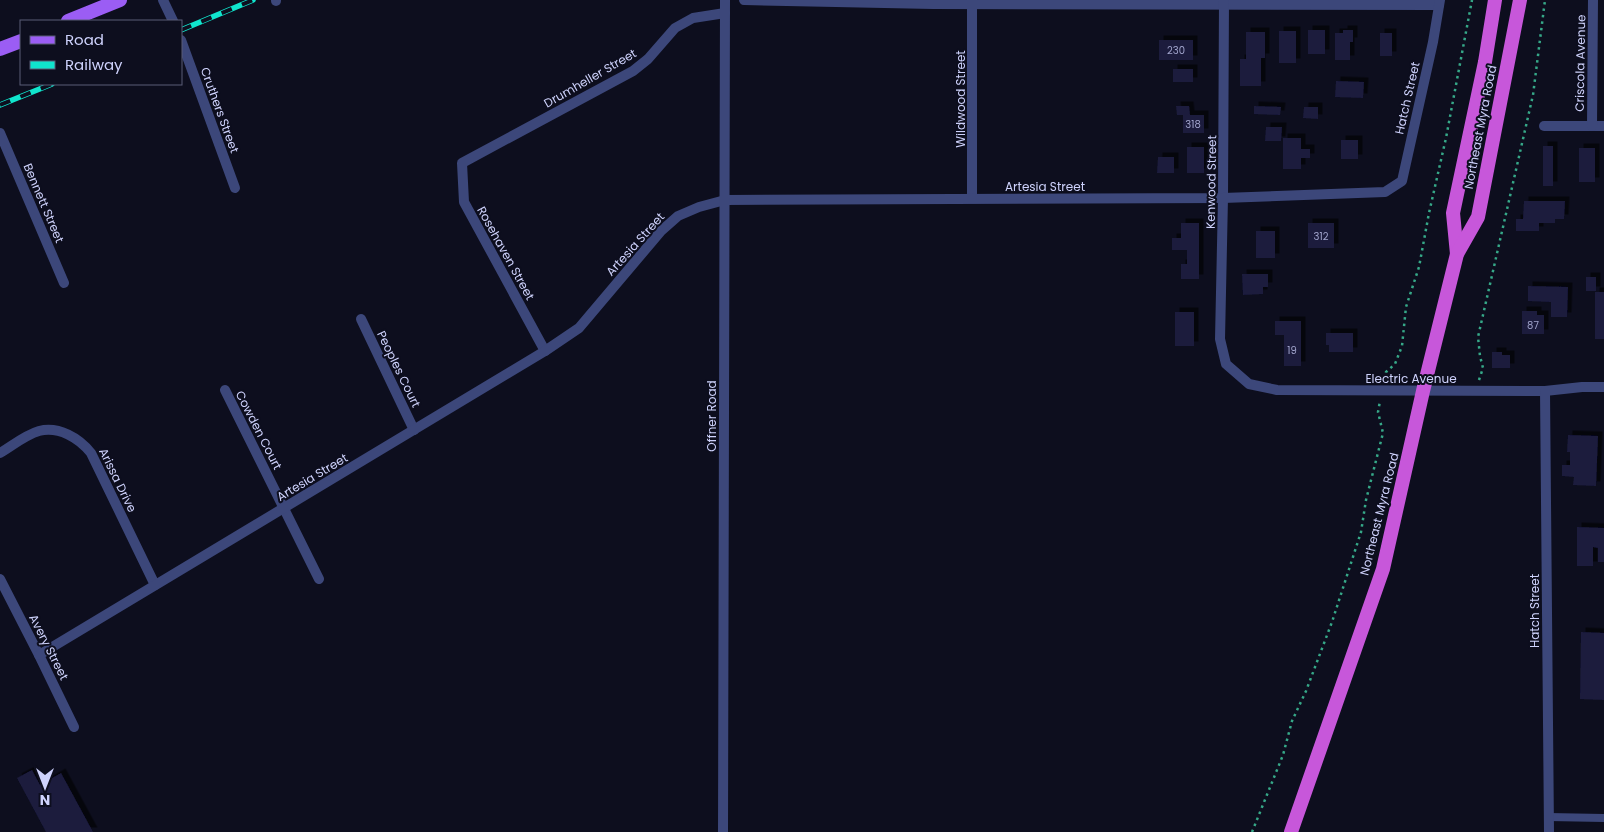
<svg xmlns="http://www.w3.org/2000/svg" width="1604" height="832" viewBox="0 0 1604 832" font-family="Poppins,sans-serif">
<style>
.building{fill:#1b1b3d;filter:url(#shadow)}
.lines{fill:none;stroke-linecap:round;stroke-linejoin:round}
.path{stroke:#36a888;stroke-width:2.5;stroke-dasharray:2.5 4;stroke-linecap:butt}
.service{stroke:#3c477a;stroke-width:8}
.minor{stroke:#3c477a;stroke-width:10}
.primary{stroke:#9b5df4;stroke-width:14}
.trunk{stroke:#c757da;stroke-width:14}
.rail-casing{stroke:#10e5cd;stroke-width:5.5}
.rail{stroke:#0d0e1e;stroke-width:4;stroke-dasharray:11;stroke-linecap:butt}
.labels{text-anchor:middle;dominant-baseline:central;stroke-width:4;stroke-linejoin:round;paint-order:stroke}
.number-label{font-size:10px;fill:#a1a4cc}
.street-label{font-size:12px;fill:#ced2fc;stroke:#0d0e1e}
</style>
<defs>
<filter id="shadow"><feDropShadow dx="4.5" dy="-4.5" stdDeviation="0" flood-color="#0009"/></filter>
</defs>
<rect width="100%" height="100%" fill="#0d0e1e"/>
<g class="building">
<rect x="1308" y="30" width="17" height="24"/>
<path d="M1343 30H1353V42H1350V60H1335V33H1343Z"/>
<rect x="1279" y="31" width="17" height="32"/>
<path d="M1246 32H1265V58H1261V86H1240V59H1246Z"/>
<rect x="1380" y="33" width="12" height="23"/>
<rect x="1159" y="40" width="34" height="20"/>
<rect x="1173" y="69" width="20" height="13"/>
<path d="M1336 81 1364 82 1363 98 1335 97Z"/>
<path d="M1176 106H1189L1190 115H1177Z"/>
<path d="M1254 106 1281 107 1280 115 1254 114Z"/>
<path d="M1304 107H1318V119L1303 118Z"/>
<rect x="1183" y="115" width="21" height="18"/>
<path d="M1266 127H1282L1281 141H1265Z"/>
<path d="M1283 138H1301V149H1310V158H1301V169H1283Z"/>
<rect x="1341" y="140" width="17" height="19"/>
<rect x="1543" y="146" width="10" height="40"/>
<rect x="1187" y="147" width="17" height="26"/>
<rect x="1579" y="148" width="16" height="34"/>
<path d="M1158 157H1174V173H1157Z"/>
<path d="M1524 201H1565L1564 219H1555V223H1539V231H1516V219H1523Z"/>
<path d="M1181 223H1199V279H1181V264H1187V250H1172V238H1181Z"/>
<rect x="1308" y="223" width="26" height="25"/>
<rect x="1256" y="231" width="19" height="27"/>
<path d="M1242 274H1268V287H1263V294L1243 295Z"/>
<rect x="1586" y="277" width="10" height="14"/>
<path d="M1528 286 1568 287 1567 317H1551V302L1528 301Z"/>
<rect x="1595" y="292" width="9" height="47"/>
<path d="M1522 311H1537V315H1544V334H1522Z"/>
<rect x="1175" y="312" width="19" height="34"/>
<path d="M1275 321H1301V366H1284V335H1275Z"/>
<path d="M1326 333H1353V352H1329V345H1326Z"/>
<path d="M1492 352H1502V355H1510V368H1492Z"/>
<path d="M1568 435 1598 436 1596 486 1573 485 1574 477 1562 476V465H1570V452H1567Z"/>
<path d="M1577 527 1604 528V562H1598V548L1593 547V566H1577Z"/>
<path d="M1581 632 1604 633V700L1580 699Z"/>
<path d="M32 770 40 785 61 773 93 832H46L17 778Z"/>
</g>
<g class="lines">
<g class="path">
<path d="M1385 379 1386 372 1395 364 1402 346 1406 307 1419 267 1429 213 1446 138 1472 0"/>
<path d="M1479 380 1483 368 1480 356 1478 337 1533 95 1545 0"/>
<path d="M1252 832 1283 755 1292 721 1306 691 1332 622 1361 532 1366 500 1383 433 1378 412 1380 401"/>
</g>
<path class="service" d="M1548 817 1604 818"/>
<g class="minor">
<path d="M163 0 173 21"/>
<path d="M276 0V1"/>
<path d="M744 0 933 4 1439 5"/>
<path d="M972 0V198"/>
<path d="M1224 0 1223 198 1220 339 1226 364 1249 384 1277 390 1545 391 1582 387H1604"/>
<path d="M181 40 235 188"/>
<path d="M1544 126H1604"/>
<path d="M1592 126 1593 0"/>
<path d="M0 133 64 283"/>
<path d="M361 319 414 430"/>
<path d="M545 351 464 202 462 163 633 71 648 59 675 28 693 18 725 13"/>
<path d="M225 390 319 579"/>
<path d="M1545 391 1549 832"/>
<path d="M0 453C12 446 25 435 39 431 59 426 79 438 91 453L155 585"/>
<path d="M0 579 39 655 74 727"/>
<path d="M39 655 545 351 579 328 661 231 678 216 699 207 725 200 1223 198 1385 192 1402 181 1433 42 1440 0"/>
<path d="M723 832 725 0"/>
</g>
<g class="primary">
<path d="M68 21 120 0"/>
<path d="M0 49 21 41"/>
</g>
<g class="trunk">
<path d="M1457 254 1453 213 1485 62 1495 0"/>
<path d="M1291 832 1383 569 1423 391 1457 254 1478 217 1520 0"/>
</g>
<g class="rail-casing">
<g id="rail">
<path d="M181 30 253 0"/>
<path d="M0 105 52 84"/>
</g>
</g>
<use href="#rail" class="rail"/>
</g>
<g class="labels">
<g class="number-label">
<text x="1176" y="50">230</text>
<text x="1193" y="124">318</text>
<text x="1321" y="236">312</text>
<text x="1533" y="325">87</text>
<text x="1292" y="350">19</text>
</g>
<g class="street-label">
<text transform="translate(1580 63) rotate(-89)">Criscola Avenue</text>
<text transform="translate(590 78) rotate(-30)">Drumheller Street</text>
<text transform="translate(1407 98) rotate(-77)">Hatch Street</text>
<text transform="translate(960 99) rotate(-90)">Wildwood Street</text>
<text transform="translate(220 110) rotate(70)">Cruthers Street</text>
<text transform="translate(1480 127) rotate(-79)">Northeast Myra Road</text>
<text transform="translate(1211 182) rotate(-89)">Kenwood Street</text>
<text x="1045" y="186">Artesia Street</text>
<text transform="translate(44 203) rotate(67)">Bennett Street</text>
<text transform="translate(635 244) rotate(-48)">Artesia Street</text>
<text transform="translate(506 253) rotate(61)">Rosehaven Street</text>
<text transform="translate(399 369) rotate(64)">Peoples Court</text>
<text x="1411" y="378">Electric Avenue</text>
<text transform="translate(711 416) rotate(-90)">Offner Road</text>
<text transform="translate(259 430) rotate(63)">Cowden Court</text>
<text transform="translate(312 477) rotate(-31)">Artesia Street</text>
<text transform="translate(118 480) rotate(64)">Arissa Drive</text>
<text transform="translate(1379 514) rotate(-76)">Northeast Myra Road</text>
<text transform="translate(1534 611) rotate(-90)">Hatch Street</text>
<text transform="translate(49 647) rotate(63)">Avery Street</text>
</g>
</g>
<rect x="20" y="20" width="162" height="65" fill="#0d0e1e" stroke="#5a5c77"/>
<rect x="30" y="36" width="25" height="8" fill="#9b5df4" stroke="#5a5c77"/>
<text x="65" y="45" font-size="15" fill="#ced2fc">Road</text>
<rect x="30" y="61" width="25" height="8" fill="#10e5cd" stroke="#5a5c77"/>
<text x="65" y="70" font-size="15" fill="#ced2fc">Railway</text>
<g transform="translate(45 787) rotate(180)" stroke="#0d0e1e" stroke-width="4" paint-order="stroke">
<path d="M0-4L9 19L0 12L-9 19Z" fill="#ced2fc"/>
<text y="-8" font-size="14" font-weight="bold" text-anchor="middle" fill="#ced2fc">N</text>
</g>
</svg>
